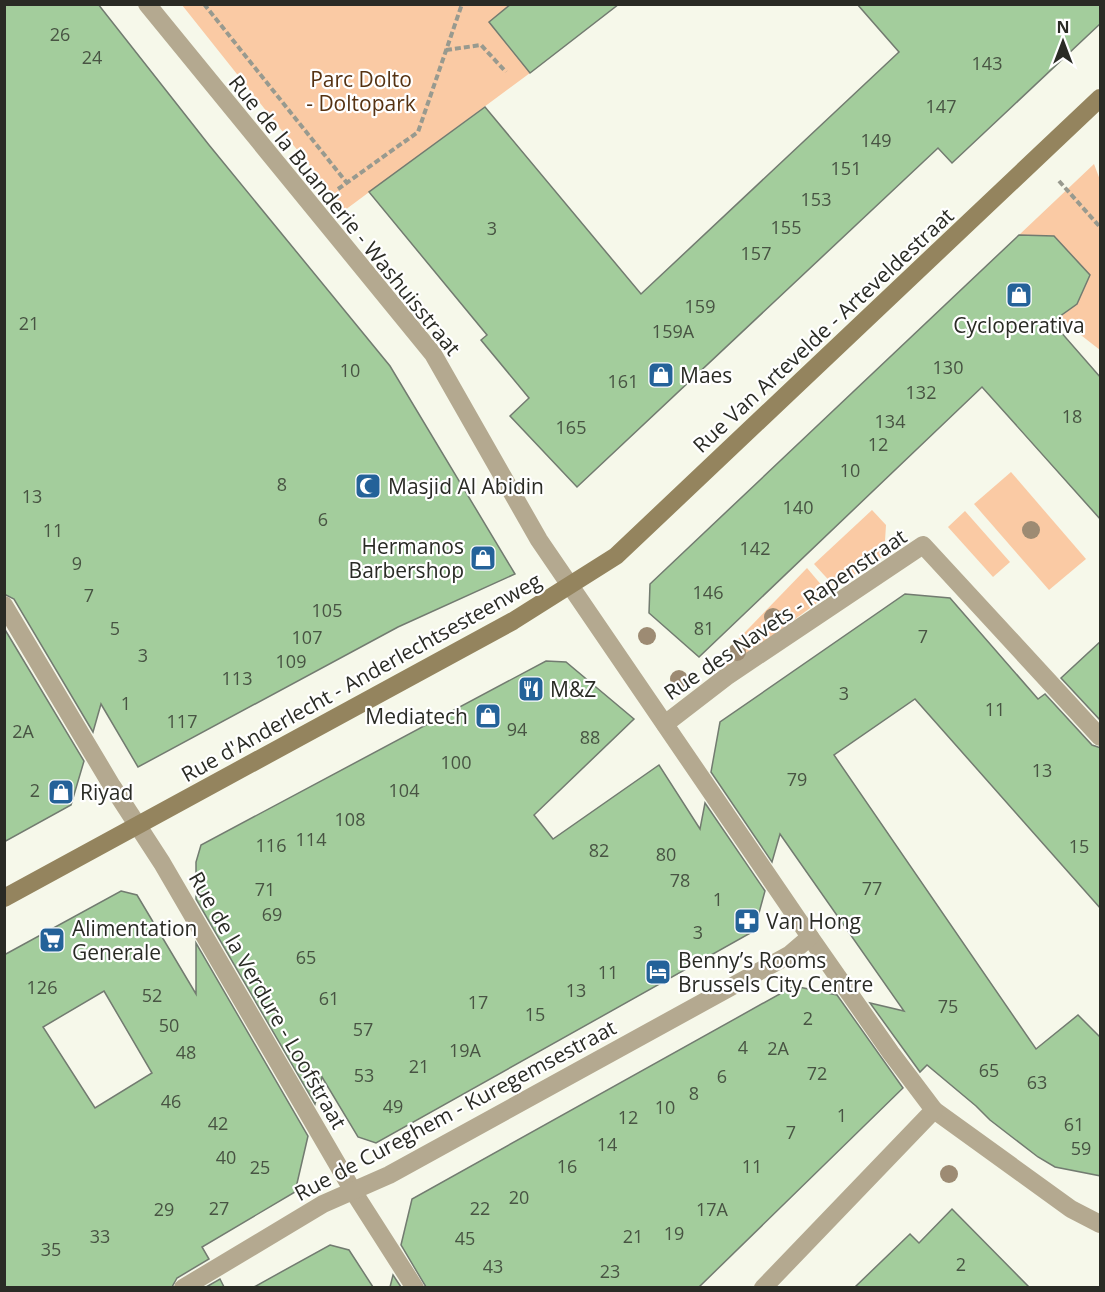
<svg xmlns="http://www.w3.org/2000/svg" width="1105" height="1292" viewBox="0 0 1105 1292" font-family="'Open Sans',sans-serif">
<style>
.green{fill:#facaa4}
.building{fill:#a3cd9c;stroke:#727b70;stroke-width:1.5;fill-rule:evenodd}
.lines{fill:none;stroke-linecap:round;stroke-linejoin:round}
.path{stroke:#989a8f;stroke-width:4;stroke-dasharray:6 3;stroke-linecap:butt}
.street{stroke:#b4a990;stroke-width:18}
.secondary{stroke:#94845e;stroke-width:18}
.tree{fill:#9d8b73}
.labels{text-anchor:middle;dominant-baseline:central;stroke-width:4.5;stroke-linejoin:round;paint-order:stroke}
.number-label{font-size:18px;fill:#485443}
.park-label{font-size:21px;fill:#553212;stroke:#fff}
.street-label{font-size:21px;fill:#2a2b25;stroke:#fff}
.poi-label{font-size:21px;fill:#2a2b25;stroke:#fff;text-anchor:start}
</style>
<rect width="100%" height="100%" fill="#f6f8ea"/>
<g class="green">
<path d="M182 5H511L489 22 530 73 345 210Z"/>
<path d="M1094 164 1100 180V350L1059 318 1077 304 1090 275 1054 236 1019 235Z"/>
<path d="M1011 472 1086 559 1049 590 974 504Z"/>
<path d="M872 510 886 525 884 556 835 587 814 564Z"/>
<path d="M965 511 1010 562 993 577 948 527Z"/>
<path d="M807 568 829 594 728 669 720 658Z"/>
</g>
<g class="building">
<path d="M4 4H98L209 145 390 366 515 574 398 627 138 767 101 704 93 732 14 599 4 594Z"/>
<path d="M511 4H619L530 73 489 22Z"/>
<path d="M857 4H1101V23L952 163 938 148 577 487 510 416 529 398 481 340 487 335 369 192 485 107 641 294 899 52Z"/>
<path d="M1019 235 1054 236 1090 275 1077 304 1052 322 1101 378V520L982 387 699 657 649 613 650 584Z"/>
<path d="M905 594 950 598 1038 699 1045 694 1092 745 1101 748V909L915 699 834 755 1036 1049 1078 1015 1101 1038V1176L1055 1167 1038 1157 990 1120 976 1106 927 1065 920 1072 870 1003 904 1011 780 834 772 862 711 772 720 722Z"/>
<path d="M4 628 84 761 71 805 4 842Z"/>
<path d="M1101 641V721L1061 678Z"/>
<path d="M546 661 566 662 634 719 534 815 553 839 659 765 700 829 705 803 765 891 754 931 376 1143 358 1137 322 1077 315 1104 196 899V862L201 845Z"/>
<path d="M121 891 137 895 196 994V943L308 1136 295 1192 202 1247 209 1259 177 1278 172 1287H4V955ZM104 991 152 1073 95 1108 43 1027Z"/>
<path d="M794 986 837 995 903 1088 699 1287H426L401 1245 412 1199Z"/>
<path d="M952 1209 1029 1287H855L910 1234 919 1243Z"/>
<path d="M330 1245 349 1250 373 1287H254Z"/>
<path d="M393 1275 401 1287H390Z"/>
<path d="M220 1279 224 1287H206Z"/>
</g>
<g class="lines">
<g class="path">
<path d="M204 4 347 183"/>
<path d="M446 50 481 45 506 72"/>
<path d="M1059 181 1100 227"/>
<path d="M338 189 418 132 462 4"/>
</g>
<g class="street">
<path d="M147 4 433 354 539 540 810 937 891 1053 934 1110 1071 1209 1100 1224"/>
<path d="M4 605 112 786 162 863 353 1191 415 1288"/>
<path d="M665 724 726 677 923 545 1100 737"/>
<path d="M183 1288 323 1204 389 1175 789 955 810 937"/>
<path d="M763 1288 934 1110"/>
</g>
<path class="secondary" d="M4 898 513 621 616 556 1100 98"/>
</g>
<g class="tree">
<circle cx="1031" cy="530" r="9"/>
<circle cx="773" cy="617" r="9"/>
<circle cx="647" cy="636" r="9"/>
<circle cx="737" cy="652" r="9"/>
<circle cx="679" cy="679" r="9"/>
<circle cx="949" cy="1174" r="9"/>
</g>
<defs>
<g id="shop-square" transform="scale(1.35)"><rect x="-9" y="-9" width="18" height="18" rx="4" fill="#246299" stroke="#fff"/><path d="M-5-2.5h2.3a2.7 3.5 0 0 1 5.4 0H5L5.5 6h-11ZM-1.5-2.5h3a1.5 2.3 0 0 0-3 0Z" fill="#fff"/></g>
<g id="mosque-square" transform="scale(1.35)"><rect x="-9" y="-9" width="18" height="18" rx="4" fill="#246299" stroke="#fff"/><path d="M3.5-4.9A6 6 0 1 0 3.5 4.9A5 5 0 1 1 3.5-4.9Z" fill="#fff"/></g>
<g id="restaurant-square" transform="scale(1.35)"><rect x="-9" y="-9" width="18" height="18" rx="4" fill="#246299" stroke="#fff"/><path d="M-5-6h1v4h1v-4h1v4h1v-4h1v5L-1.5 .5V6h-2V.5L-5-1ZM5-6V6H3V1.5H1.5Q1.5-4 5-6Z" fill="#fff"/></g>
<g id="pharmacy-square" transform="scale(1.35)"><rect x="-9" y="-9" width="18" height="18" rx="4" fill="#246299" stroke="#fff"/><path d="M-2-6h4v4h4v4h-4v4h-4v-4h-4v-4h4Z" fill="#fff"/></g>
<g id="supermarket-square" transform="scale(1.35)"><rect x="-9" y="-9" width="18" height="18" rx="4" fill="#246299" stroke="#fff"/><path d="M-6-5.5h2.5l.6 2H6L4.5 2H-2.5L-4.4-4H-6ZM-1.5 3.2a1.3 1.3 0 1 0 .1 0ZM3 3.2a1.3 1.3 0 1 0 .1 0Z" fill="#fff"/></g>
<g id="hotel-square" transform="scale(1.35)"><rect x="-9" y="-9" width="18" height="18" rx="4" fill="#246299" stroke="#fff"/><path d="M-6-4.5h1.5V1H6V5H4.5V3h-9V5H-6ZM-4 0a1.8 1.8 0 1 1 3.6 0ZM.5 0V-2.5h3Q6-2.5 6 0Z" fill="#fff"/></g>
</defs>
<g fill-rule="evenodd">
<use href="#shop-square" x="1019" y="295"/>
<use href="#shop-square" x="661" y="375"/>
<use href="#mosque-square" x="368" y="486"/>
<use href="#shop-square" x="483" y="558"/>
<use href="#restaurant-square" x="531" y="689"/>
<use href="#shop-square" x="488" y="716"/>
<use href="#shop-square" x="61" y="792"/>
<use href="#pharmacy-square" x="747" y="921"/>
<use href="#supermarket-square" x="52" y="940"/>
<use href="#hotel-square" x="658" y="972"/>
</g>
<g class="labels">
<g class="number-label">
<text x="60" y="34">26</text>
<text x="92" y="57">24</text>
<text x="987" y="63">143</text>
<text x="941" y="106">147</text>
<text x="876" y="140">149</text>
<text x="846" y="168">151</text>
<text x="816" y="199">153</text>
<text x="786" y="227">155</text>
<text x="492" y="228">3</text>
<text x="756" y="253">157</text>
<text x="700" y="306">159</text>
<text x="29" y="323">21</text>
<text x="673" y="331">159A</text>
<text x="948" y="367">130</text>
<text x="350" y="370">10</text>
<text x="623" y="381">161</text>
<text x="921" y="392">132</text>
<text x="1072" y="416">18</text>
<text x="890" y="421">134</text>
<text x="571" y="427">165</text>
<text x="878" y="444">12</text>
<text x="850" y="470">10</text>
<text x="282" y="484">8</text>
<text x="32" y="496">13</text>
<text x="798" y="507">140</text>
<text x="323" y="519">6</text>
<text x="53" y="530">11</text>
<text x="755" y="548">142</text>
<text x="77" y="563">9</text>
<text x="708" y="592">146</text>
<text x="89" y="595">7</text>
<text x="327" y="610">105</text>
<text x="115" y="628">5</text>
<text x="704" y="628">81</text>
<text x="923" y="636">7</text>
<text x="307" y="637">107</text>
<text x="143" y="655">3</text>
<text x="291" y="661">109</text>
<text x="237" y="678">113</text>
<text x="844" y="693">3</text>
<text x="126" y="703">1</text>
<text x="995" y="709">11</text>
<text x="182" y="721">117</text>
<text x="517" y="729">94</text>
<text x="23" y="731">2A</text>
<text x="590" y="737">88</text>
<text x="456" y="762">100</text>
<text x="1042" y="770">13</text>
<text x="797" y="779">79</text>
<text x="35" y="790">2</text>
<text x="404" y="790">104</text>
<text x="350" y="819">108</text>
<text x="311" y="839">114</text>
<text x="271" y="845">116</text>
<text x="1079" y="846">15</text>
<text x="599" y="850">82</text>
<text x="666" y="854">80</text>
<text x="680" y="880">78</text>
<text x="872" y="888">77</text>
<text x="265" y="889">71</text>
<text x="718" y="899">1</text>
<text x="272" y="914">69</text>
<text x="698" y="932">3</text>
<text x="306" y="957">65</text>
<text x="608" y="972">11</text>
<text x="42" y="987">126</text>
<text x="576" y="990">13</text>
<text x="152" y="995">52</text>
<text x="329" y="998">61</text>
<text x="478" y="1002">17</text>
<text x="948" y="1006">75</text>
<text x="535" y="1014">15</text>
<text x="808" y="1018">2</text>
<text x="169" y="1025">50</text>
<text x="363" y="1029">57</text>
<text x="743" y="1047">4</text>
<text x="778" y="1048">2A</text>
<text x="465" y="1050">19A</text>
<text x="186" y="1052">48</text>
<text x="419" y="1066">21</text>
<text x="989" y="1070">65</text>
<text x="817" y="1073">72</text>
<text x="364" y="1075">53</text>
<text x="722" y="1076">6</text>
<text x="1037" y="1082">63</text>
<text x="694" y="1093">8</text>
<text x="171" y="1101">46</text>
<text x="393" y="1106">49</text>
<text x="665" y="1107">10</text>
<text x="842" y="1115">1</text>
<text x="628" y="1117">12</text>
<text x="218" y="1123">42</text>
<text x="1074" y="1124">61</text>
<text x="791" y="1132">7</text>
<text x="607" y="1144">14</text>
<text x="1081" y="1148">59</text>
<text x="226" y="1157">40</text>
<text x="567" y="1166">16</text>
<text x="752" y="1166">11</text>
<text x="260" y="1167">25</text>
<text x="519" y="1197">20</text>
<text x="219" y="1208">27</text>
<text x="480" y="1208">22</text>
<text x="164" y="1209">29</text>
<text x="712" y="1209">17A</text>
<text x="674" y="1233">19</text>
<text x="100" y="1236">33</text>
<text x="633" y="1236">21</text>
<text x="465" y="1238">45</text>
<text x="51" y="1249">35</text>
<text x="961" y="1264">2</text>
<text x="493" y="1266">43</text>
<text x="610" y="1271">23</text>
</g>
<g class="park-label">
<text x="361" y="79">Parc Dolto<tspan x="361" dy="24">- Doltopark</tspan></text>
</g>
<g class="street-label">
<text transform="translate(345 215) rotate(51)">Rue de la Buanderie - Washuisstraat</text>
<text transform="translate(823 330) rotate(-43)">Rue Van Artevelde - Arteveldestraat</text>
<text transform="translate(785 614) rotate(-34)">Rue des Navets - Rapenstraat</text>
<text transform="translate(361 677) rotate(-29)">Rue d'Anderlecht - Anderlechtsesteenweg</text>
<text transform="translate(268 1000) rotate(60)">Rue de la Verdure - Loofstraat</text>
<text transform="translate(455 1110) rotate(-28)">Rue de Cureghem - Kuregemsestraat</text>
</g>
<g class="poi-label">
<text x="1019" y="325" text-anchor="middle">Cycloperativa</text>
<text x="680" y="375">Maes</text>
<text x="388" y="486">Masjid Al Abidin</text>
<text x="464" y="546" text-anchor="end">Hermanos<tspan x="464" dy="24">Barbershop</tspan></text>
<text x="550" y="689">M&amp;Z</text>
<text x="468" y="716" text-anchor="end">Mediatech</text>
<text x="80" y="792">Riyad</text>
<text x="766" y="921">Van Hong</text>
<text x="72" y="928">Alimentation<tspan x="72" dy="24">Generale</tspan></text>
<text x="678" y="960">Benny’s Rooms<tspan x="678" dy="24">Brussels City Centre</tspan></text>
</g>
</g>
<rect width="1105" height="1292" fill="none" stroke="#2a2b25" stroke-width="12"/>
<g transform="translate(1063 42)" stroke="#ffffff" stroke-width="4.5" paint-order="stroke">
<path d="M0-4.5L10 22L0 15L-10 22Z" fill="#2a2b25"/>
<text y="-9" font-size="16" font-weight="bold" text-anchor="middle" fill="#2a2b25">N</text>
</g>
</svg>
